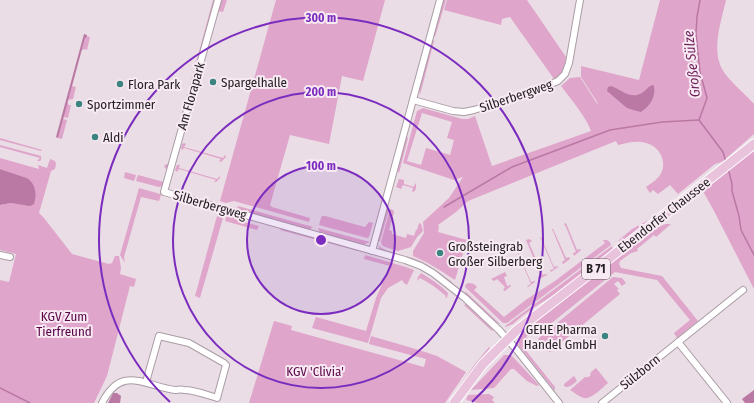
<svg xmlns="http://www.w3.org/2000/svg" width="754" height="403" viewBox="0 0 754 403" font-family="'Fira Sans Condensed',sans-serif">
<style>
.green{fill:#dfa5cb;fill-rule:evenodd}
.water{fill:#ba78a5}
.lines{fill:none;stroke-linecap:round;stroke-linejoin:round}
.stream{stroke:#ba78a5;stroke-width:1.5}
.minor-casing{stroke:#aa9da5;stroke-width:8}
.primary-casing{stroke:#fff;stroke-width:11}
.minor{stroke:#fff;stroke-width:6}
.primary{stroke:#e8c3db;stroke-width:9}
.ring{fill:none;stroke:#7b2cbf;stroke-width:2}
.poi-dot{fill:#3c847f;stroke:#f8eaf3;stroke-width:1.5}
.labels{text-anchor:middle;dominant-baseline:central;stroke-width:4;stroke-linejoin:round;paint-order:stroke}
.shield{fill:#f8eaf3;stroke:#645d61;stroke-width:1}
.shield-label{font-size:12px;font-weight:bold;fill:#252023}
.poi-label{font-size:13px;fill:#252023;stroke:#f8eaf3;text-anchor:start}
.street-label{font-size:13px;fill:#252023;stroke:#f8eaf3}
.park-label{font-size:13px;fill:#590547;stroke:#f8eaf3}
.water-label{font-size:14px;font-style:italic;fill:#6f1f5b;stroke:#f8eaf3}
.centre{fill:#7b2cbf;stroke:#f8eaf3;stroke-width:2}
.ring-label{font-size:12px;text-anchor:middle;font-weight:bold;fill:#7b2cbf;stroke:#f8eaf3;stroke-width:4;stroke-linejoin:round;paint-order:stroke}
</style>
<rect width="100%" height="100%" fill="#eadde5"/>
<g class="green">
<path d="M213 0H215L169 167 166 169 164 166 165 165 169 163Z"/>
<path d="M221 0H227L223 12 218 11Z"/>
<path d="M276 0H385L363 81 342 76 329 144 290 135 270 205 272 207 310 218 309 222 234 201 226 203 220 201Z"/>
<path d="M443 0H446L435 37 434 36 433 34Z"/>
<path d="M447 0H527L566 57C565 67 563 74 554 79L510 17 502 19 501 25 444 10Z"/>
<path d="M660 0H726C721 23 709 54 726 75 734 85 745 94 754 104V134L722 162 715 164 678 194 670 185 658 194 653 190 650 193 646 187C650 184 657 180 660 175 668 163 660 146 646 143 637 140 627 143 618 145L616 141 468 201 456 212 438 225 439 227 438 232 467 240 455 280C441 271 428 262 413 256V251L424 233 423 222 449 198 463 177 454 180 403 163 417 111 423 108 462 119H468L475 116 492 166 591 131C585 115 572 101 561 86L570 78 580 77 596 102 599 105 581 77V66L639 80ZM422 113 452 122 447 138 454 140 450 155 426 148 421 165 407 161Z"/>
<path d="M86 36 90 37 87 50 85 49 82 50V49L85 37 86 38Z"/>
<path d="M433 40 434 41 420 95 419 88 431 42Z"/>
<path d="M72 86 76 87 73 99 68 100Z"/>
<path d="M67 102 69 105H71L68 118 63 117Z"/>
<path d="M63 119 67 120 62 139 58 138Z"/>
<path d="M407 137 408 138 399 173 397 170 405 138Z"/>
<path d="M0 138 42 150 41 151 0 140Z"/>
<path d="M184 143 186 144 184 147 223 158 225 155 226 157 221 162 219 161 221 159 184 148 182 150 181 149 182 144Z"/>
<path d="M0 145 41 156V160L40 161H37L40 158 0 147Z"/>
<path d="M753 150 754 153V289L714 211 704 193 706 187Z"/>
<path d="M0 158 39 169 38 165 47 168 50 159 55 161 56 164 55 169 51 171 39 213 44 218 72 254 109 264 112 263 115 256H119L121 268 120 274 136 279 134 287 130 286 107 376 94 403H0V280L9 282 16 254 0 250V205L11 203 32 205 27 178 0 169Z"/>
<path d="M177 165H180L179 168 217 179 220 176V178L216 182H214L216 180 179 169 177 172 175 170Z"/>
<path d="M125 172 136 175 134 181 124 178Z"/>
<path d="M138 175 164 182 162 186 159 187 136 181Z"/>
<path d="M399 179 404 180V184L414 187 415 183C417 185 416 188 415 191L412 192 413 188 403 185 401 189 396 187Z"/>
<path d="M139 188 160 194 161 195 159 201 141 197 124 257 125 263 120 255Z"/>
<path d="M238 206 313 227 309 230 238 211 237 209Z"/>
<path d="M388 209 389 210 380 241H378V236L386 210Z"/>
<path d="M390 209 393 210 394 212 389 230 392 231V234L406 238 407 234 414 236 416 230H417L419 223 421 224 423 231 417 237 411 247 398 251 385 247 382 245 381 242Z"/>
<path d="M227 213 232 214 235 219 259 226 257 230 225 221Z"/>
<path d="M217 216 223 218 200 298 195 296Z"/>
<path d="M322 216H325L365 227 369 222 373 223 369 237 367 238 319 225 321 218Z"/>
<path d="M654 217 653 220C648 224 642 227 636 231 630 235 626 240 618 241L632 229Z"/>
<path d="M566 223 577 250 580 249 581 250 574 256 573 253 576 252 566 227 564 224Z"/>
<path d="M666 224H671L656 237 654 235 637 249 638 251 631 253 620 261 619 264 621 268 662 276 698 321 677 338 674 333 690 320 657 280 615 272 538 334 535 330 526 337 530 341 523 347 555 387V390H554L519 346C517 339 521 333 526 329L640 238C648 234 658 226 666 224Z"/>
<path d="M282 228 357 249 358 251 280 230Z"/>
<path d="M318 228 370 242 365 244H361L320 233Z"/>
<path d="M552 229H553L566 258 569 257 570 259 563 264 562 262 565 260Z"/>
<path d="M540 237H541L554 267 558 266V267L551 272 550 270 554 269Z"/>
<path d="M529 239 532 241 529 243 543 275 547 274V275L539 279 538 277 541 276 526 240Z"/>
<path d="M603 240C608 240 609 240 611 245L507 323H503L465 287 466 284 469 283 474 284 477 287 474 290 504 317 527 299 555 281 605 243Z"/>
<path d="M378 245C388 254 405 255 418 260 431 266 441 274 452 282H449L434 271 383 251 380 249Z"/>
<path d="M514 245H515L531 282 535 281V282L528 287 527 286 531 284 516 249 512 250Z"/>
<path d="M612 246 613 250 572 284 536 306 521 317 513 324 505 327V326L508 324Z"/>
<path d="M365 255 406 267 414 270 407 285 404 283 402 280 388 288 381 298 368 343 312 328 316 317 366 331 376 298 390 266 364 259Z"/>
<path d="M505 272 507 276 504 277 507 286 511 285V286L505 291 503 290 505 287 497 279 494 281 491 279Z"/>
<path d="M421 273C431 279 440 285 448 293L447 298 445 297 446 296C438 289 430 283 420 278L417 281 418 277Z"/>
<path d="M613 277 622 278 626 283 622 286 618 281 614 284 619 289 617 290 620 294 550 352 548 351 538 340 539 338Z"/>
<path d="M465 291 500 324H499L495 321 466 294Z"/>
<path d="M466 304 490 327 493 330 492 331 464 305Z"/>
<path d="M274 321 292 326 291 330 424 367 426 359 369 344 371 336 419 350 437 356 466 372 445 403H249Z"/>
<path d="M489 347 490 348 476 365 450 403H448L475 364Z"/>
<path d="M504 355H510L513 357 539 385 537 386 527 381 514 369H511L494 388 471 390Z"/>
<path d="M596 368 608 383C603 387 591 400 584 398 579 397 574 392 570 390L585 377H588L590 376 591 372Z"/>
<path d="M574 376 577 381C573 384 569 389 564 386V384Z"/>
<path d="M489 394 494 397 492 400 495 403H478L466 400 468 395Z"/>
</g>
<g class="water">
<path d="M84 34 87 35 86 38H85L58 138 56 137Z"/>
<path d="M652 85 654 86C656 97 650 106 641 112L633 110 627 108 607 91 608 87 611 86C621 89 630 100 642 93 645 91 648 87 652 85Z"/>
<path d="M0 169 27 178C36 184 37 195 34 204L30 206 11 203 0 205Z"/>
<path d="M754 390V402L753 403H745L742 399Z"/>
<path d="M113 393H117L121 396 120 403H108Z"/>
</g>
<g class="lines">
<g class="stream">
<path d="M700 0 697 17 696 34 700 72 707 98 699 120 723 152 726 162"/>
<path d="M728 168 732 184V191L739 216 741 230 754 255"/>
<path d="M444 207 512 167 610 130 662 122 699 120"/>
<path d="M0 388 30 403"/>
</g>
<g class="minor-casing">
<g id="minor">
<path d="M218 0 164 192 405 260 421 266 433 273 465 298 499 330 516 349 559 403"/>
<path d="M413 100 453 111 464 112 474 110 526 94 558 81 565 74 569 63 580 0"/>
<path d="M372 251 440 0"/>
<path d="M0 255 10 257"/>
<path d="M678 342 727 403"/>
<path d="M102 403C122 364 144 386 175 390 178 390 181 389 184 390 195 390 207 395 217 398L226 365 224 363 189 343 159 336 146 382"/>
<path d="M602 403 743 290"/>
</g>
</g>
<g class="primary-casing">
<path id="primary" d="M454 403 483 364 517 330 597 268 754 144"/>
</g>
<use href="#minor" class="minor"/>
<use href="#primary" class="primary"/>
</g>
<circle cx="321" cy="240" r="74" fill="#7b2cbf" fill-opacity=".12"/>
<g class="ring">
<circle cx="321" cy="240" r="74"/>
<circle cx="321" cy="240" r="148"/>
<path d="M170 402A222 222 0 1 1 472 402"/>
</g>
<g class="poi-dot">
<circle cx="213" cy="82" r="4"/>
<circle cx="120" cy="84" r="4"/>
<circle cx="79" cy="104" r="4"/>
<circle cx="95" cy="137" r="4"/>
<circle cx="440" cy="253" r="4"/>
<circle cx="605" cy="336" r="4"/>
</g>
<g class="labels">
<rect class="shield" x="582" y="259" width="28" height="20" rx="3"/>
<g class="shield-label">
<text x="596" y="269">B 71</text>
</g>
<g class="poi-label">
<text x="221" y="82">Spargelhalle</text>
<text x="128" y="84">Flora Park</text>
<text x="87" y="104">Sportzimmer</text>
<text x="103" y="137">Aldi</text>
<text x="448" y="246">Großsteingrab<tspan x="448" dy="15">Großer Silberberg</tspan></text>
<text x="597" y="329" text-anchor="end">GEHE Pharma<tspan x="597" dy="15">Handel GmbH</tspan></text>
</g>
<g class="street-label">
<text transform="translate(191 96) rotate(-74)">Am Florapark</text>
<text transform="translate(516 96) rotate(-19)">Silberbergweg</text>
<text transform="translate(210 205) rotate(16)">Silberbergweg</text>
<text transform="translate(664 215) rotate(-38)">Ebendorfer Chaussee</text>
<text transform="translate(640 372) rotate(-39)">Sülzborn</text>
</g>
<g class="park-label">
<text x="64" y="316">KGV Zum<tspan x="64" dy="15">Tierfreund</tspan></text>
<text x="315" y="371">KGV 'Clivia'</text>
</g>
<g class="water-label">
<text transform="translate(692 64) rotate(-96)">Große Sülze</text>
</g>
</g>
<circle cx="321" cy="240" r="6" class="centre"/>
<g class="ring-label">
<text x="321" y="22">300 m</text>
<text x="321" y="96">200 m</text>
<text x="321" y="170">100 m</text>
</g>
</svg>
